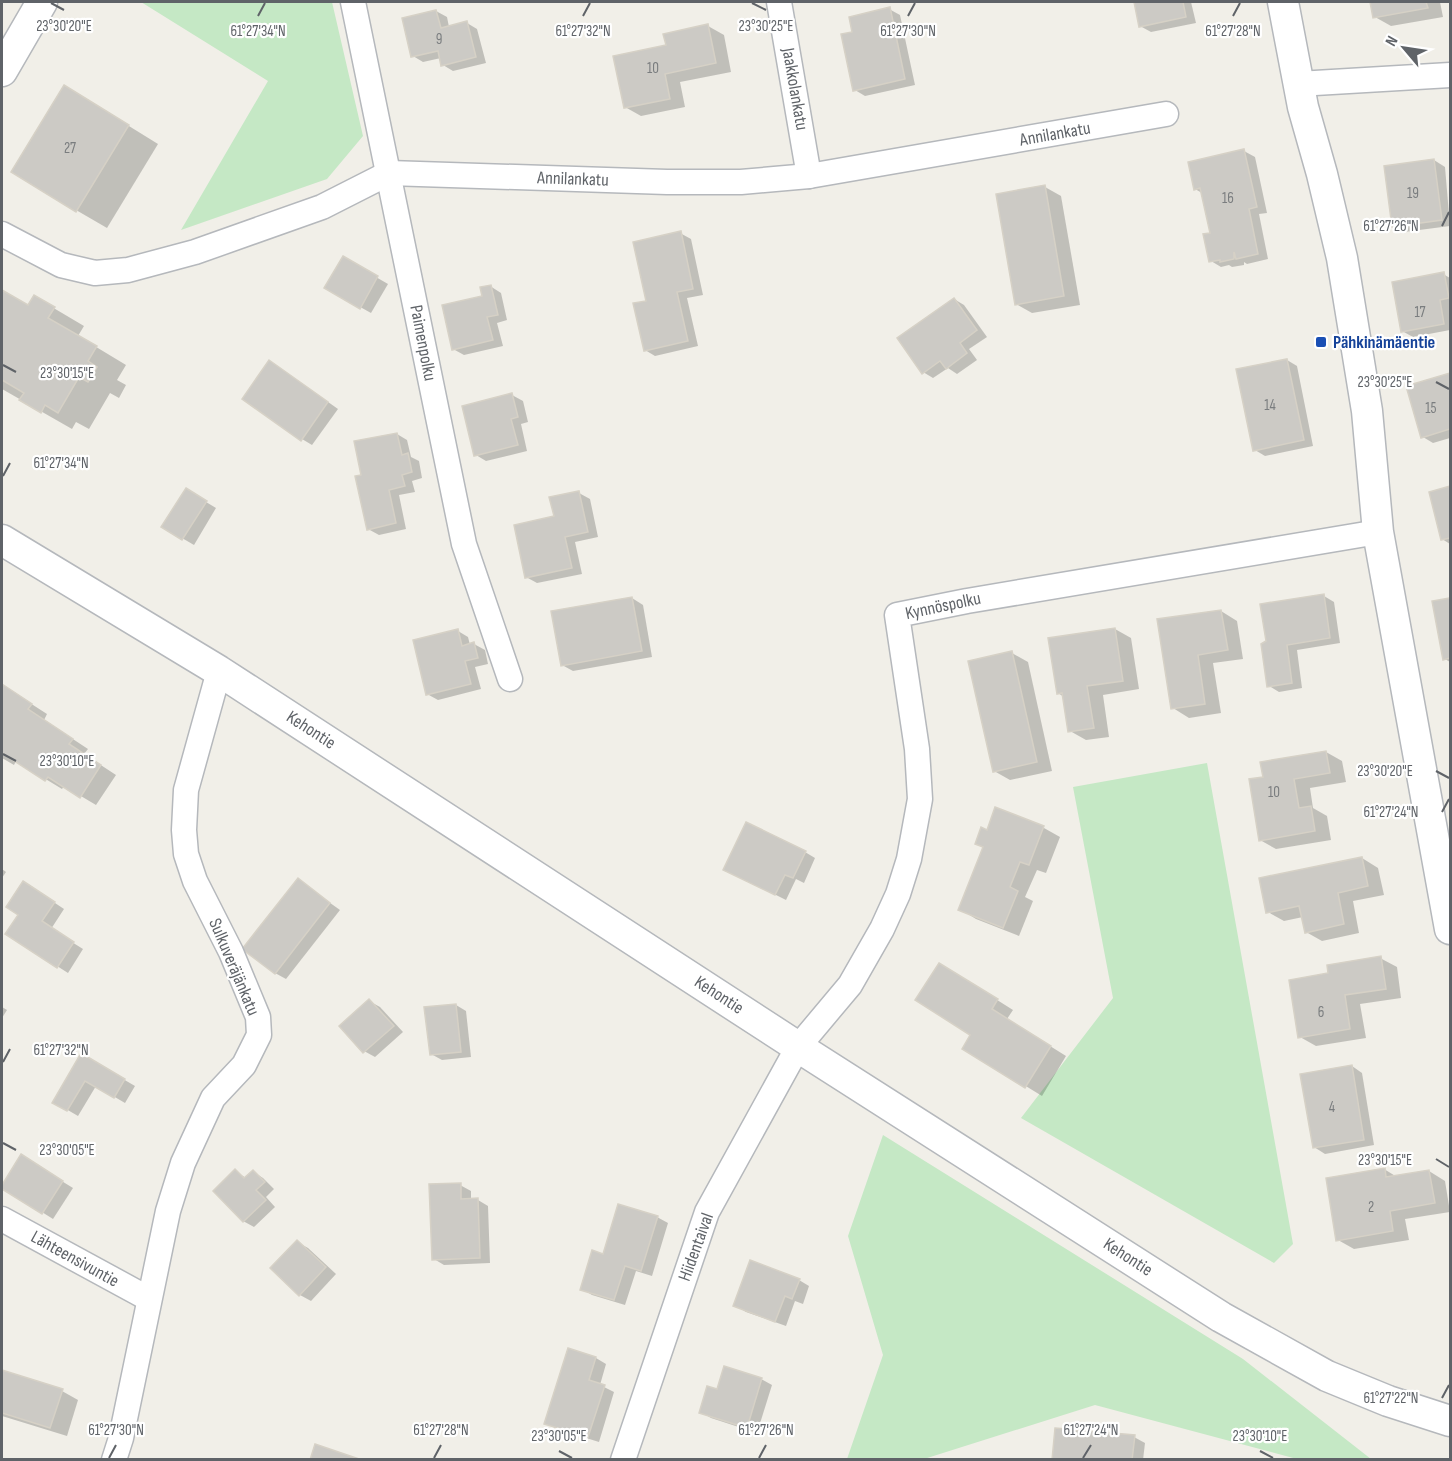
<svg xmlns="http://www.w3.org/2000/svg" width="1452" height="1461" viewBox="0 0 1452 1461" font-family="'Sofia Sans Condensed',sans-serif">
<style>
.green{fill:#c5e8c5}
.shadow{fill:#0003}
.building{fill:#cccac5;stroke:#d6d1c6;stroke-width:1.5}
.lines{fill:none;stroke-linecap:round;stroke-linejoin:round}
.minor-casing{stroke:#b5b8bc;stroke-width:27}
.tertiary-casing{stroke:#b5b8bc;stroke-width:33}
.minor{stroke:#fff;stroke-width:24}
.tertiary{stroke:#fff;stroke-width:30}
.ticks{fill:none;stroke:#5f6368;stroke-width:2}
.transit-dot{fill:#1a4fb4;stroke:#fff;stroke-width:2}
.labels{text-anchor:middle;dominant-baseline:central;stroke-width:4.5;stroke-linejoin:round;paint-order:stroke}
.number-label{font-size:15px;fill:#7a7d7f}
.street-label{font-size:18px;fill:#5f6368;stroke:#fff}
.transit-label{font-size:18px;font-weight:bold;fill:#164399;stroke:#fff;text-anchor:start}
.ticks-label{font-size:15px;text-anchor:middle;fill:#5f6368;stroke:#fff;stroke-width:4.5;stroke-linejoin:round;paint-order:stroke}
</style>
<rect width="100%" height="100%" fill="#f1efe8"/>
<g class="green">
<path d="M141 2H332L363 136 327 179 181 230 268 81Z"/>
<path d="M1207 763 1293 1244 1274 1263 1021 1118 1113 998 1073 787Z"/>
<path d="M883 1135 1243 1359 1371 1459H1297L1095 1405 924 1459H847L883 1355 848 1236Z"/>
</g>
<g class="shadow">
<path d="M1135 2H1191L1196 23 1151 32 1140 26Z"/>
<path d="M1372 2H1440L1443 17 1391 26 1375 17Z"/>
<path d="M889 9 900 15 915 85 865 96 855 90 854 33Z"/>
<path d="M436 11 447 17 449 27 467 23 477 29 486 63 453 71 443 65 441 58 423 62 413 56Z"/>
<path d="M708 26 724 35 731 72 680 82 685 107 641 116 625 107 667 46Z"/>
<path d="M95 105 158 144 107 228 76 210Z"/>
<path d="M1244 151 1255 157 1267 213 1259 214 1268 259 1247 264 1244 262V265L1232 267 1229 265 1221 267 1211 261 1212 234 1202 193 1195 189Z"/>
<path d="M1434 160 1445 167 1450 226 1404 232 1393 226Z"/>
<path d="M1045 187 1061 196 1080 305 1032 313 1016 304Z"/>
<path d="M680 233 691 239 703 295 687 298 698 346 655 356 645 350 648 302Z"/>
<path d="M343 258 388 284 371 313 326 288Z"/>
<path d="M1443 274 1450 278V330L1413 337 1402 331Z"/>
<path d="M490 286 501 293 507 320 497 323 503 346 464 355 453 349Z"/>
<path d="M2 291 29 307 35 297 84 326 78 336 126 365 117 380 126 385 119 398 110 393 89 429 76 422 72 429 2 389Z"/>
<path d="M954 299 964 305 987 337 969 349 977 360 957 374 948 368 933 378 923 372Z"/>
<path d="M1287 360 1297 366 1313 446 1265 456 1255 450Z"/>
<path d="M280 368 338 409 312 445 302 439Z"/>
<path d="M1450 375V438L1433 443 1423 437 1408 387Z"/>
<path d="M512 395 523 401 528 422 521 424 527 451 486 461 476 455Z"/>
<path d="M397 434 407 440 411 457 419 461 422 478 412 481 415 492 399 495 406 529 379 535 368 529 363 476Z"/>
<path d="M1450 488V544L1442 539 1431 493Z"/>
<path d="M186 490 216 508 194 545 163 527Z"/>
<path d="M579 493 590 499 598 537 575 542 582 574 537 583 526 577 555 517Z"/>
<path d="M1324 596 1334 602 1340 643 1297 650 1302 688 1279 692 1269 686 1262 645Z"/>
<path d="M632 598 643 605 652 657 573 671 562 665Z"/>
<path d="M1450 599V662L1445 659 1434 603Z"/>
<path d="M1221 611 1237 621 1243 659 1213 663 1221 713 1189 718 1173 708 1159 621Z"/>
<path d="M1115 629 1131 638 1139 689 1103 695 1109 737 1086 740 1070 731 1064 697 1058 693 1050 639Z"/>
<path d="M458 631 468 637 470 645 474 644 485 650 488 664 475 667 481 689 438 700 427 694Z"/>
<path d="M1012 653 1028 662 1052 771 1010 780 994 771Z"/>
<path d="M2 685 47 714 44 720 88 749 84 754 116 775 96 805 64 786 62 789 16 761 14 765 2 758Z"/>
<path d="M1326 752 1342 761 1346 782 1310 788 1313 808 1327 816 1331 840 1276 849 1260 840 1265 778Z"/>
<path d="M996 809 1044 828 1060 837 1046 873 1037 870 1025 897 1033 901 1019 936 976 919 960 909 984 848 976 843 987 831Z"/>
<path d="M805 852 815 858 804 883 796 879 786 900 736 875Z"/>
<path d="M1362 858 1378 868 1384 895 1353 901 1359 933 1322 941 1306 932 1303 917 1284 921 1268 912Z"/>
<path d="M2 869 6 872 2 878Z"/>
<path d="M298 880 340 910 286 979 275 973Z"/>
<path d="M34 889 64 909 51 929 83 949 68 973 7 934Z"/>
<path d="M1380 958 1397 967 1401 998 1360 1004 1366 1038 1316 1046 1300 1037 1330 975Z"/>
<path d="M956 974 1013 1010 1007 1019 1066 1056 1042 1096 964 1048 972 1035Z"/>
<path d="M369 1001 380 1007 403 1032 375 1057 364 1051Z"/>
<path d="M456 1005 466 1011 471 1057 442 1060 431 1054Z"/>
<path d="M2 1007 7 1010 2 1018Z"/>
<path d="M82 1055 135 1086 125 1103 96 1086 78 1116 54 1102Z"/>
<path d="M1352 1066 1362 1073 1374 1145 1325 1154 1314 1147Z"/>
<path d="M21 1156 73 1188 53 1219 2 1187Z"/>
<path d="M1384 1169 1397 1177 1429 1171 1445 1181 1450 1212 1405 1219 1409 1240 1354 1249 1338 1240Z"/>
<path d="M235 1171 246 1178 253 1172 263 1178 274 1189 266 1197 275 1207 254 1227 243 1221Z"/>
<path d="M460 1185 471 1191V1200H478L488 1206 490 1263 444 1265 434 1259Z"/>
<path d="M657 1217 668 1223 652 1276 636 1271 625 1305 592 1295 582 1289 604 1256Z"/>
<path d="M297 1242 308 1248 336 1274 311 1301 300 1295 272 1268Z"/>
<path d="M799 1280 809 1286 803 1304 795 1301 786 1326 746 1312 735 1305Z"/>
<path d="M569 1350 596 1358 606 1364 600 1385 614 1392 599 1442 557 1429 546 1423Z"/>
<path d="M2 1372 62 1391 78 1400 67 1436 2 1416Z"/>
<path d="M761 1379 772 1385 757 1433 711 1418 701 1412 718 1391Z"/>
<path d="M1134 1437 1145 1443 1143 1460H1053Z"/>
</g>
<g class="building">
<path d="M1134 2H1183L1186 17 1139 27Z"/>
<path d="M1370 2H1426L1428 8 1373 18Z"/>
<path d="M890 7 905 79 853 91 841 34 852 32 849 17Z"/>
<path d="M436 10 441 28 467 21 476 57 441 66 438 51 411 57 402 18Z"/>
<path d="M708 24 716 63 665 74 670 99 624 108 613 56 666 45 663 34Z"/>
<path d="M64 85 129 125 76 212 11 172Z"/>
<path d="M1244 149 1257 207 1249 209 1258 254 1236 259 1234 252V259L1220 262V260L1209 262 1203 234 1210 233 1200 188 1194 190 1188 162Z"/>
<path d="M1434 159 1442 220 1392 227 1384 166Z"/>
<path d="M1045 185 1064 296 1015 305 996 194Z"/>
<path d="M681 231 693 289 677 292 688 341 644 351 633 303 646 301 633 242Z"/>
<path d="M343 256 378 276 360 309 324 288Z"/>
<path d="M1444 272 1449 298 1440 300 1444 324 1401 332 1392 282Z"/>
<path d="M491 285 498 315 487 317 493 340 452 350 442 305 482 296 480 287Z"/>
<path d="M2 290 28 305 34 295 55 307 48 318 97 346 88 361 97 367 88 382 79 377 58 413 45 405 41 413 19 400 24 393 2 380Z"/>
<path d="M954 298 977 330 960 343 967 353 946 369 940 361 922 374 897 338Z"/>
<path d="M1287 359 1304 440 1253 451 1236 369Z"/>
<path d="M269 360 328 402 301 441 242 399Z"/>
<path d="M1450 373V429L1421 438 1406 386Z"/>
<path d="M512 393 518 417 511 419 518 445 474 456 462 406Z"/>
<path d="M397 433 402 455 408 453 412 472 402 475 405 486 389 490 396 523 367 530 355 476 361 475 354 441Z"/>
<path d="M1450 486V538L1441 540 1429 492Z"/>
<path d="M186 488 207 501 182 540 161 527Z"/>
<path d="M579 491 588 532 565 537 572 568 525 578 514 525 554 516 549 497Z"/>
<path d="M1324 594 1330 638 1287 645 1292 683 1267 687 1261 644 1266 641 1260 604Z"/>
<path d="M632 597 642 651 561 666 551 611Z"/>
<path d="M1450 598V658L1443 660 1432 601Z"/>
<path d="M1221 610 1228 650 1198 655 1205 704 1171 709 1157 619Z"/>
<path d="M1115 628 1123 681 1087 686 1094 728 1068 732 1062 693 1057 694 1048 638Z"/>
<path d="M458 629 462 646 474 642 478 658 465 661 471 684 426 695 413 640Z"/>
<path d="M1012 651 1037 762 993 772 968 661Z"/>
<path d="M2 684 32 704 28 709 73 739 69 744 101 765 80 798 48 777 45 781 2 753Z"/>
<path d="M1326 751 1330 773 1294 779 1299 808 1311 806 1315 831 1259 841 1249 779 1263 777 1260 762Z"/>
<path d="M995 807 1044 826 1029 865 1020 862 1010 887 1018 891 1003 928 958 910 983 847 975 844 981 827 987 830Z"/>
<path d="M746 822 806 851 793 878 785 875 775 895 723 870Z"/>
<path d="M1362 857 1368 886 1338 893 1344 924 1305 933 1299 906 1266 913 1259 878Z"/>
<path d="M298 878 330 903 275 974 242 949Z"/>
<path d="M23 881 55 902 42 921 74 942 57 968 5 934 18 915 6 907Z"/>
<path d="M1381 956 1386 989 1345 995 1350 1029 1298 1038 1289 980 1328 973 1327 965Z"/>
<path d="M939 963 998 999 992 1009 1051 1046 1025 1088 962 1049 970 1035 915 1000Z"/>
<path d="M369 999 394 1026 363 1053 339 1026Z"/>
<path d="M456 1004 461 1052 430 1055 424 1007Z"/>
<path d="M81 1053 125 1079 114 1098 85 1081 67 1111 52 1103Z"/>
<path d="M1352 1065 1364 1140 1313 1148 1300 1074Z"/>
<path d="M21 1154 63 1181 42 1214 2 1189V1185Z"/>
<path d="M1385 1168 1386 1177 1429 1170 1435 1203 1390 1211 1393 1231 1336 1241 1326 1178Z"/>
<path d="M235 1169 244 1178 253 1170 265 1182 256 1190 266 1200 243 1222 213 1191Z"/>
<path d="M461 1183V1199L478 1198 480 1258 432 1260 429 1184Z"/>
<path d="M618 1204 658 1216 641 1271 625 1266 614 1300 580 1290 592 1250 603 1254Z"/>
<path d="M297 1240 326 1267 299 1296 270 1268Z"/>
<path d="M750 1260 800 1279 792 1299 785 1296 775 1322 733 1306Z"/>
<path d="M568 1348 596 1357 589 1380 605 1385 588 1437 544 1424Z"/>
<path d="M724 1366 762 1378 747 1428 699 1413 707 1386 717 1389Z"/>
<path d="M2 1370 63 1389 50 1428 2 1413Z"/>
<path d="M1055 1428 1135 1435 1132 1460H1052Z"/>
<path d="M315 1444 362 1460H310Z"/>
</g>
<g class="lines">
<g class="minor-casing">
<g id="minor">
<path d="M353 2 464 544 510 679"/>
<path d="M779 2 809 176"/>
<path d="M1298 84 1450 75"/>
<path d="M2 234 61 265 95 273 128 270 195 252 322 207 389 173 667 182H741L809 176 1166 114"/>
<path d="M2 1219 149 1299"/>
<path d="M114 1460 121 1438 168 1211 183 1163 213 1098 244 1065 259 1035 258 1017 231 952 195 881 186 854 184 830 186 790 219 671"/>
<path d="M623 1460 707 1212 798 1047 850 985 882 929 898 894 909 859 920 799 917 749 897 615 967 601 1378 532"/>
</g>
</g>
<g class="tertiary-casing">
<g id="tertiary">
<path d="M1283 2 1303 107 1322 174 1342 258 1367 411 1378 532 1450 929"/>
<path d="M2 71 42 2"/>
<path d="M2 540 219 671 798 1047 1221 1317 1327 1376 1388 1401 1450 1421"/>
</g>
</g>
<use href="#minor" class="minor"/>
<use href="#tertiary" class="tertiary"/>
</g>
<path class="ticks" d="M51 3 64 10M752 3 766 10M258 16 265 3M583 16 590 3M908 16 915 3M1233 16 1240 3M1442 226 1449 212M3 365 16 372M1436 382 1449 389M3 476 10 463M3 754 16 761M1436 771 1449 778M1442 812 1449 799M3 1062 10 1049M3 1143 16 1150M1436 1159 1449 1167M1442 1398 1449 1385M559 1451 572 1458M1260 1451 1273 1458M109 1458 116 1445M434 1458 441 1445M759 1458 766 1445M1083 1458 1091 1445"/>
<rect class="transit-dot" x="1315" y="336" width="12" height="12" rx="3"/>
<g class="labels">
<g class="number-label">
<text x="439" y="39">9</text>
<text x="653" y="68">10</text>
<text x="70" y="148">27</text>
<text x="1413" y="193">19</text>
<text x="1228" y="198">16</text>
<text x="1420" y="312">17</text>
<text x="1270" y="405">14</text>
<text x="1431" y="408">15</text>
<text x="1274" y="792">10</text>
<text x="1321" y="1012">6</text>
<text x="1332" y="1107">4</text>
<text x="1371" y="1207">2</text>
</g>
<g class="street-label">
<text transform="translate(795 89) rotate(80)">Jaakkolankatu</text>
<text transform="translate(1055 134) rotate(-10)">Annilankatu</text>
<text transform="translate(573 179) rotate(2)">Annilankatu</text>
<text transform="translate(423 343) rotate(79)">Paimenpolku</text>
<text transform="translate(943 606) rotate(-12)">Kynnöspolku</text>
<text transform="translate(311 730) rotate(33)">Kehontie</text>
<text transform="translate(234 967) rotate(67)">Sulkuveräjänkatu</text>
<text transform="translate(719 995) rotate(33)">Kehontie</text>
<text transform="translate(696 1247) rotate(-70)">Hiidentaival</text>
<text transform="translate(1128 1257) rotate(33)">Kehontie</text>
<text transform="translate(75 1259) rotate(29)">Lähteensivuntie</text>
</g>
<g class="transit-label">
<text x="1333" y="342">Pähkinämäentie</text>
</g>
</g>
<g class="ticks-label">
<text x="64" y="31">23°30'20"E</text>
<text x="766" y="31">23°30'25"E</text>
<text x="258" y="36">61°27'34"N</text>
<text x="583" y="36">61°27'32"N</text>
<text x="908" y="36">61°27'30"N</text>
<text x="1233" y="36">61°27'28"N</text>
<text x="1391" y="231">61°27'26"N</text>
<text x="67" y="378">23°30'15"E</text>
<text x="1385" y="387">23°30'25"E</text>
<text x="61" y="468">61°27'34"N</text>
<text x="67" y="766">23°30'10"E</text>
<text x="1385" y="776">23°30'20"E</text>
<text x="1391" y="817">61°27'24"N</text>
<text x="61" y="1055">61°27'32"N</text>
<text x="67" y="1155">23°30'05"E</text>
<text x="1385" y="1165">23°30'15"E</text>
<text x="1391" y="1403">61°27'22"N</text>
<text x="116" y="1435">61°27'30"N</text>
<text x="441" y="1435">61°27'28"N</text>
<text x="766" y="1435">61°27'26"N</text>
<text x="1091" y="1435">61°27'24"N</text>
<text x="559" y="1441">23°30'05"E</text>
<text x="1260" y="1441">23°30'10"E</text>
</g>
<rect width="1452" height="1461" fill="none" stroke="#5f6368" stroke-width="6"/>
<g transform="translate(1404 48) rotate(299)" stroke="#ffffff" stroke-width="4.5" paint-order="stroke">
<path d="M0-4.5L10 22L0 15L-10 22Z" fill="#5f6368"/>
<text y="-9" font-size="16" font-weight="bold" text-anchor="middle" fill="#5f6368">N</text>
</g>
</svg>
